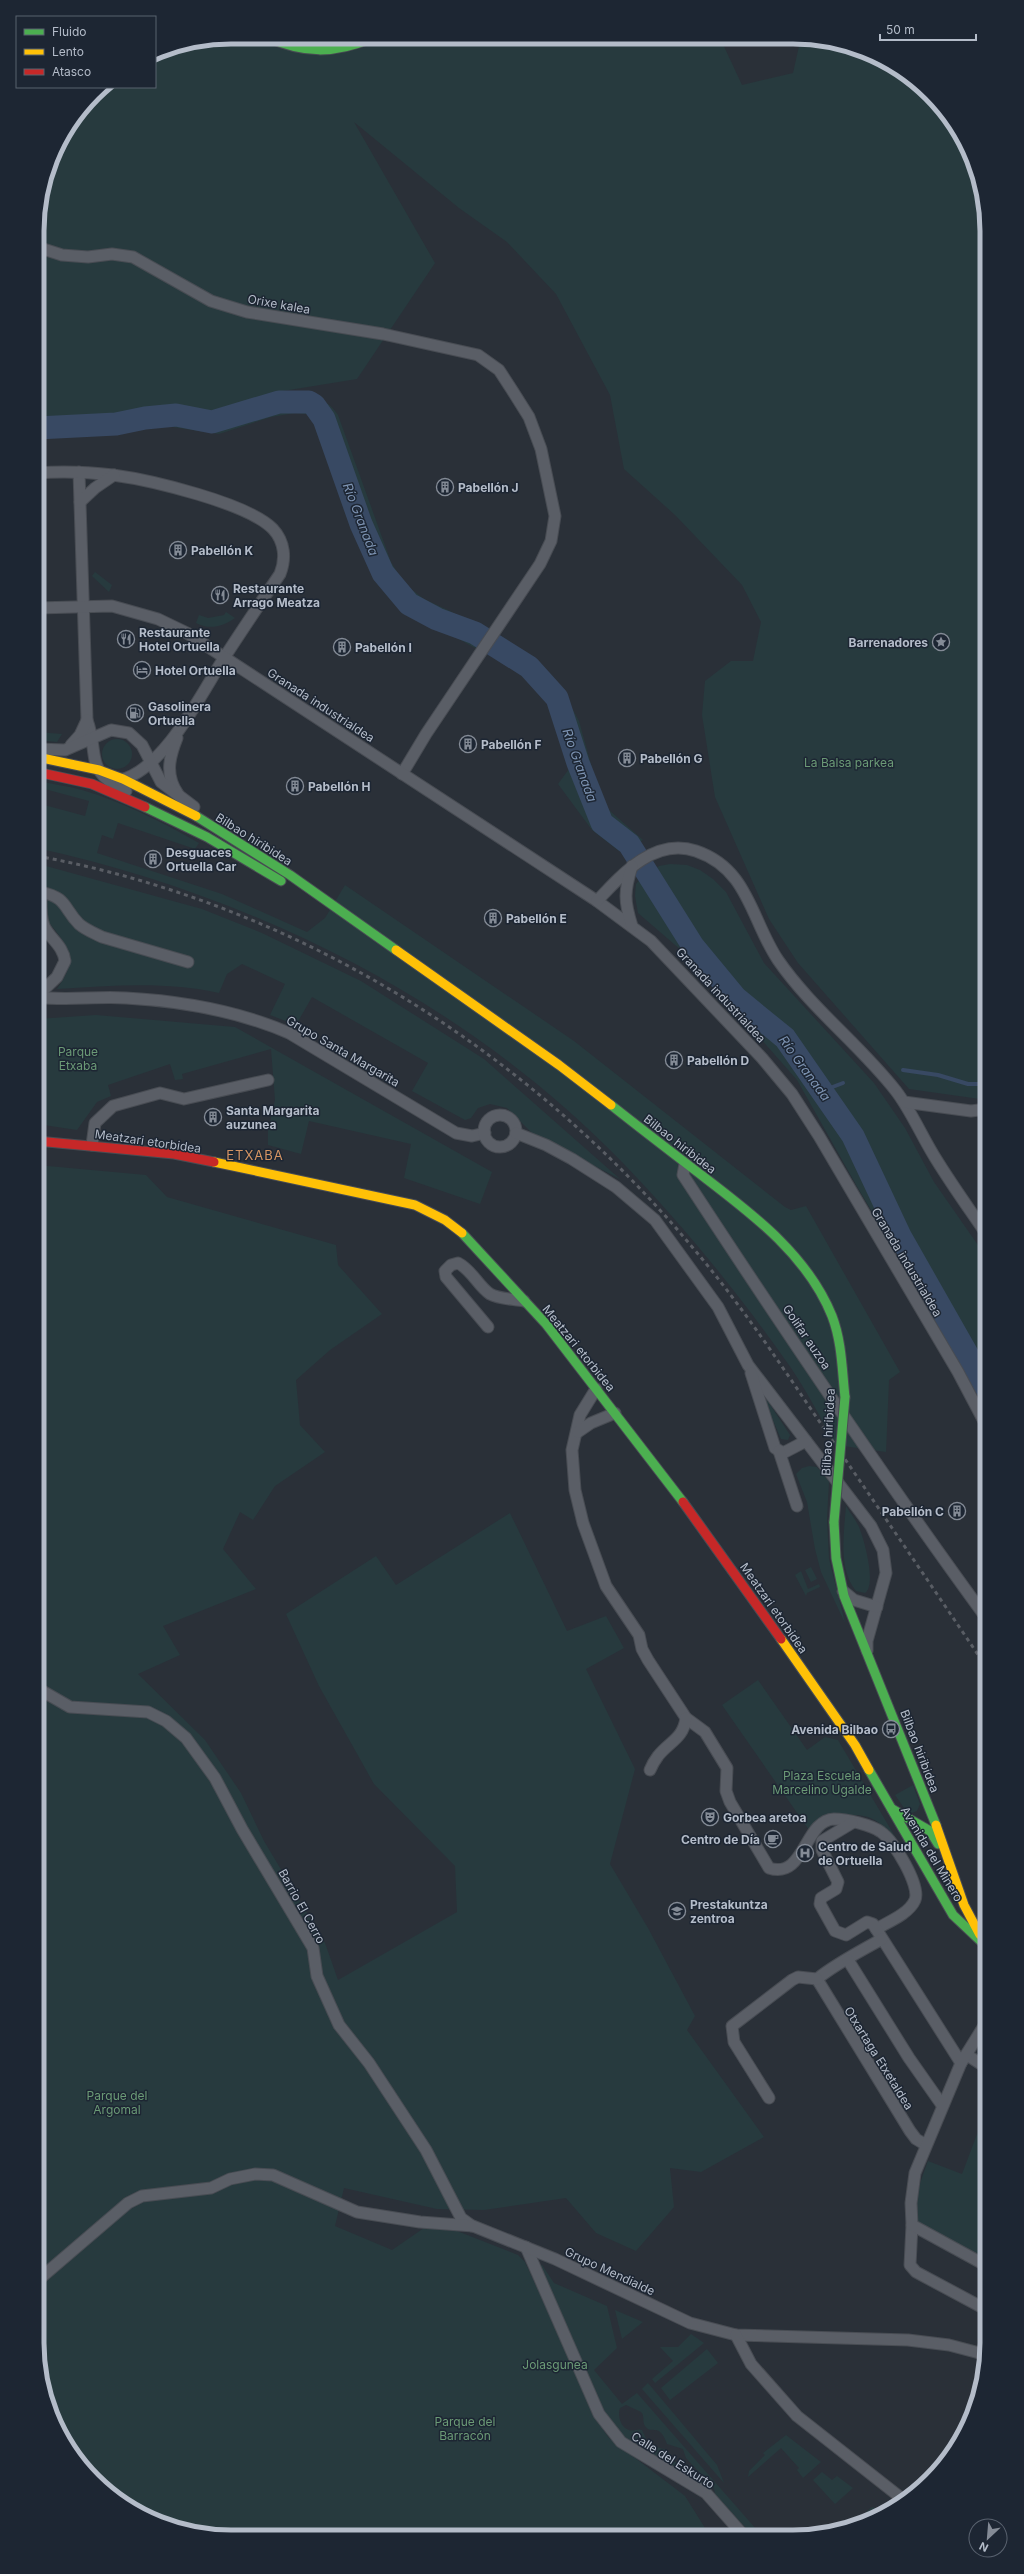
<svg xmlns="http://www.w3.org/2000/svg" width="1024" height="2574" viewBox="0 0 1024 2574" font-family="Inter,sans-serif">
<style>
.green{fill:#273a3e}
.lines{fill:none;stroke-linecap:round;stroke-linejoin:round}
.stream{stroke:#384963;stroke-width:4}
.river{stroke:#384963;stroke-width:23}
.street-casing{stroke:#484c53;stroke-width:13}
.fast-casing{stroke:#484c53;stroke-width:11}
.slow-casing{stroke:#484c53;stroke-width:11}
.jam-casing{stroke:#484c53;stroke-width:11}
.street{stroke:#5a5e66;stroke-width:11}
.fast{stroke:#4caf50;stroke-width:9}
.slow{stroke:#ffc107;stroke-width:9}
.jam{stroke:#c62828;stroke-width:9}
.rail{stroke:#595d64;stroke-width:3;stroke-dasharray:4 4;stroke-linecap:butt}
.fast-bridge-casing{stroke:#484c53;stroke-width:11;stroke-linecap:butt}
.fast-bridge{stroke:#4caf50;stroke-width:9}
.labels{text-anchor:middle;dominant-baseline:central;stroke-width:3;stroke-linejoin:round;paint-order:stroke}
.street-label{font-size:12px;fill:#b4bcc9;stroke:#1d2633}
.poi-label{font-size:12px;font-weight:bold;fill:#b4bcc9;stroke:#1d2633;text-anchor:start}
.park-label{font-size:12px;fill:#6b9a76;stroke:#1d2633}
.water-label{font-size:13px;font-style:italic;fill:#7c92b1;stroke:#1d2633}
.neighbourhood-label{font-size:13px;letter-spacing:1px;fill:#d59563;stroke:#1d2633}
.rim{fill:none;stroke:#b4bcc9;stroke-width:5}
</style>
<rect width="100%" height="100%" fill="#2a3038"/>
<g class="green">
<path d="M231 37 721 40 742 85 793 73 799 46 795 40C806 41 820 39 831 41 904 58 957 110 980 180 985 195 985 215 987 231V1100L909 1089 798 963 769 919 715 797 702 715 705 681 731 661H753L761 622 742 585 675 515 624 469 610 395 556 294 507 242 459 208 354 122 435 263 357 379 283 391C305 394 325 395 338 415L391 562 399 575 411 589 424 599 450 611 523 653 562 690 579 721 602 804 643 840 619 851 592 830 558 784 569 769 549 699 517 666 473 647 436 626 408 614 377 582 361 547 322 430 315 418 306 414 295 413 271 417 219 434 166 426 37 437V218L57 146 102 87H155V53Z"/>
<path d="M95 572 112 585 109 592 92 576Z"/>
<path d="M226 612 235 618C222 627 210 630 196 623L199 615 208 618 224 615Z"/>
<path d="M37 732 62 734 57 742 37 740Z"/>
<circle cx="117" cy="754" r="15"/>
<path d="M37 781C52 784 68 786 82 790 123 802 162 822 199 843L195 849 118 823 113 839 102 835 97 853 222 894 307 932 325 918 345 885 574 1041 785 1207 791 1210 806 1206 900 1372 889 1380 886 1452 829 1444 832 1438C819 1415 806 1390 791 1368 740 1295 683 1225 622 1162 465 1000 254 896 37 848V803L85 816 89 801 41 788Z"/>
<path d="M670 864 687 865 700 870 713 879 726 892 764 963 874 1083 905 1128 934 1182 987 1258V1404L859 1190 797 1080 689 957 638 913 635 896 636 884 641 878 659 866Z"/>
<path d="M46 866 202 909 262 933 361 981 484 1059 620 1179 534 1135 507 1108 490 1104 478 1108 471 1118 465 1120 412 1091 428 1063 312 997 296 1025 270 1015 285 984 242 964 227 974 219 993C166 981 111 986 57 989 72 967 75 956 58 934 55 929 49 924 47 919 42 903 46 882 46 866Z"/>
<path d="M96 1015 235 1027 492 1172 480 1204 404 1178 411 1144 309 1121 301 1154 268 1145V1131L275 1100 271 1049 182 1074 183 1079 175 1080 170 1064 108 1085 111 1096 97 1102 77 1130 37 1124V1019Z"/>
<path d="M37 1165 146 1175 167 1197 336 1245 338 1265 382 1314 330 1350 296 1380 300 1425 325 1452 275 1486 253 1520 240 1512 223 1549 256 1589 163 1626 180 1655 138 1674 205 1740 241 1793 264 1841 325 1943 338 1980 457 1912 455 1866 374 1784 319 1686 286 1614 376 1556 396 1585 510 1513 567 1631 606 1616 624 1648 586 1669 635 1769 610 1864 648 1928 695 2016 687 2030 764 2137 701 2172 670 2168 674 2207 636 2251 596 2233 566 2198 484 2210 437 2209 344 2188 335 2226 392 2250 424 2228 457 2231 518 2255 525 2262 604 2431 609 2438 685 2496 710 2536 194 2533 146 2517 103 2489 63 2440 44 2393 37 2343Z"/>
<path d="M758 1386 790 1435 788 1440 781 1439Z"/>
<path d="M809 1466 817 1467 829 1481 827 1519 829 1559 845 1623 821 1572 815 1549 807 1502 796 1474 802 1468Z"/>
<path d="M846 1506C850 1513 856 1520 859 1527 864 1539 877 1585 865 1593L856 1591C838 1570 844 1532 846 1506Z"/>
<path d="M811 1567 817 1579 811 1582 805 1570Z"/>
<path d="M801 1571 808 1589 819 1584 820 1587 807 1593 806 1596 795 1575Z"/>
<path d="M758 1680 807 1750 825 1737 838 1740 900 1845C870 1804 851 1812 809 1830L722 1705Z"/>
<path d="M913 1785 920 1804 917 1811 912 1813 904 1808 895 1795Z"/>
<path d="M982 2121 987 2123V2263L915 2223C914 2200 920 2182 928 2161L962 2174Z"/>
<path d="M542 2265 554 2283 607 2306 617 2348 594 2370 622 2404 637 2393 763 2537H754L715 2494 714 2488 686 2458 683 2449 667 2444C659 2421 652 2436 645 2426 642 2421 645 2416 641 2412L626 2405 620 2408C617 2416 621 2428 629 2430 634 2432 637 2428 642 2430L649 2445 667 2450 672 2461 686 2466 708 2488 624 2438 605 2413 539 2266Z"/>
<path d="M615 2310 643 2322 622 2339Z"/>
<path d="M691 2334 704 2343 655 2383 652 2379 673 2361 660 2347H678Z"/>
<path d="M707 2349 718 2363 670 2400 661 2388Z"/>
<path d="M648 2383 717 2465 724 2483 642 2389Z"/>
<path d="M786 2435 821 2462 803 2478 797 2470 799 2468 781 2448 748 2477 749 2471 765 2455 763 2453Z"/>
<path d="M822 2472 832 2480 837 2476 853 2488 835 2504 813 2480Z"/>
<path d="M872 2507 885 2511 847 2529Z"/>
</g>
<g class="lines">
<g class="stream">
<path d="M903 1070 938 1075 968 1084H987"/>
<path d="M822 1091 843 1083"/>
</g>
<path class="river" d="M37 428 116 424 145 418 176 415 212 422 279 402H309L314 405 324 419 361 524 383 573 409 604 437 619 475 633 529 667 557 698 578 763 602 823 629 844 693 946 736 998 785 1038 853 1136 900 1236 987 1389"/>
<g class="street-casing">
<g id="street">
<path d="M37 247 62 255 88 257 112 254 133 257 211 301 247 312 383 334 478 355 499 370 512 390 529 417 541 449 555 516 551 541 540 564 426 734 402 774"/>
<path d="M79 472 87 720C100 756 83 770 126 791"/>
<path d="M37 473C63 471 88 472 113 475 150 480 248 503 273 529 285 542 286 559 280 574 261 602 242 630 224 658 201 694 164 770 120 780"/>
<path d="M80 502 95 488 114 475"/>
<path d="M37 608 112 606 158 619 187 633 597 901 651 941 762 1058 792 1094 819 1136 958 1372 987 1427"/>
<path d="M177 738C169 758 165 775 178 794"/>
<path d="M71 745 80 735 87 720"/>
<path d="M37 749 65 750 111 730 129 733 142 745 161 782 194 807"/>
<path d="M597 901C622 874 655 837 696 851 749 869 751 920 778 960 811 1008 860 1045 896 1091 912 1112 922 1137 936 1159 952 1185 970 1210 987 1235"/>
<path d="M632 926C624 901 624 891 632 866"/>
<path d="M37 996 57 977 65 961C63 945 50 939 44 926 40 916 41 904 41 892 68 898 63 908 79 924 86 930 94 933 102 937L188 962"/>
<path d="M37 997C66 1001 96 996 126 998 181 1001 238 1011 289 1033L456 1133 472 1136 485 1133"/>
<path d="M904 1102 971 1111 987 1109"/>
<circle cx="500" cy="1131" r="16"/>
<path d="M516 1133 546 1145 572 1159 616 1187 655 1220 718 1307 748 1365 871 1526 883 1550 886 1573 867 1641V1651"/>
<path d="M92 1145 95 1123 113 1106 160 1093 184 1099 268 1080"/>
<path d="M685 1164 683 1175C781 1325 881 1474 987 1619"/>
<path d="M488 1327 446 1277 445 1271 451 1265 458 1263C472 1270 478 1286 490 1294 499 1299 513 1299 524 1301"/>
<path d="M751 1373 775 1448 783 1453 806 1441"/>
<path d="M596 1389 580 1415 572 1450 575 1490 583 1523 606 1586 639 1635 642 1649 648 1660 686 1718 705 1732 727 1768 726 1791 730 1802 769 1868C805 1880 804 1820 834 1819 846 1819 872 1825 881 1832 894 1841 921 1886 915 1900 909 1914 888 1922 876 1929"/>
<path d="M578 1432 591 1423 615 1413"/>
<path d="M779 1451 797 1506"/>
<path d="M843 1591 854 1600 877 1607"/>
<path d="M37 1688 70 1707 148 1712 166 1721 186 1738 215 1778 242 1829 313 1948 317 1976 339 2025 369 2063 426 2150 461 2218 472 2226"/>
<path d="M650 1770C652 1765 655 1760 658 1756 670 1741 683 1739 686 1718"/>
<path d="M852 1823 822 1841V1850L838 1882 836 1889 821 1898 820 1904 835 1931 846 1935 867 1922 873 1924 961 2063"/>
<path d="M882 1939C859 1952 837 1963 817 1979L910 2131 916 2139 926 2145"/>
<path d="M848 1960 909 2058 942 2105"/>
<path d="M967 2055 987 2068"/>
<path d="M769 2098 734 2042 732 2026 792 1980 798 1977 817 1979"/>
<path d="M912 2225 910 2265 916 2272 987 2310"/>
<path d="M526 2247 599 2414 621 2442 706 2493 745 2537"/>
<path d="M987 2266 912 2225 911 2203 915 2173 961 2063 987 2021"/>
<path d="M37 2281 128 2203 142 2196 211 2188 230 2179 255 2174 273 2175 357 2212 420 2222 473 2226 555 2259 690 2323 736 2335 908 2340 949 2345 987 2355"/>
<path d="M736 2335 751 2364 797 2416 905 2501"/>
</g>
</g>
<g class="fast-casing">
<g id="fast">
<path d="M267 37C304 54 334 54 372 38"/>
<path d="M145 807 207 837 281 881"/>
<path d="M196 816 290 875 396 950"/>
<path d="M611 1105C640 1128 670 1151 700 1174 751 1213 807 1254 832 1316 842 1342 842 1370 845 1397"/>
<path d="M462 1233 546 1324 683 1502"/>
<path d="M834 1522 836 1558 844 1596 936 1825"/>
<path d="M869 1770 953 1915 987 1947"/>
<path d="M892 1809 930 1831 938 1844"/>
</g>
</g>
<g class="slow-casing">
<g id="slow">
<path d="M37 757 99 770 123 779 196 816"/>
<path d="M396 950 559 1065 611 1105"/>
<path d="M214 1162 415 1205 445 1220 462 1233"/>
<path d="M781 1639 855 1745 869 1770"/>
<path d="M936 1825 964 1905 980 1935"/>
</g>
</g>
<g class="jam-casing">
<g id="jam">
<path d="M37 772 92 784 145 807"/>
<path d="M37 1141 174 1154 214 1162"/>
<path d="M683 1502 781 1639"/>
</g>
</g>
<use href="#street" class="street"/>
<use href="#fast" class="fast"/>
<use href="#slow" class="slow"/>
<use href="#jam" class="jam"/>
<path class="rail" d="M37 856C294 903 527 1049 693 1248 739 1302 779 1362 819 1421 875 1503 931 1585 987 1668"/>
<g class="fast-bridge-casing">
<path id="fast-bridge" d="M834 1522 845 1397"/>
</g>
<use href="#fast-bridge" class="fast-bridge"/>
</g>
<defs>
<g id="building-ring" transform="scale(0.9)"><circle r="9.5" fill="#1d2633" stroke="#848b96" stroke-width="1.5"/><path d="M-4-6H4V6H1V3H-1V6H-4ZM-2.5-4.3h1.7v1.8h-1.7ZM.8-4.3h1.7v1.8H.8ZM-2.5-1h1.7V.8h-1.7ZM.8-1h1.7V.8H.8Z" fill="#848b96"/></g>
<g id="restaurant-ring" transform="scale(0.9)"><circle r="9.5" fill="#1d2633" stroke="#848b96" stroke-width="1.5"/><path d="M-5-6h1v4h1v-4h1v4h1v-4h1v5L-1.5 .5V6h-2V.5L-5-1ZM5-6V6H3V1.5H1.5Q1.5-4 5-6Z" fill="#848b96"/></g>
<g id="sight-ring" transform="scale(0.9)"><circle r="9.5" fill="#1d2633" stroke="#848b96" stroke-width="1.5"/><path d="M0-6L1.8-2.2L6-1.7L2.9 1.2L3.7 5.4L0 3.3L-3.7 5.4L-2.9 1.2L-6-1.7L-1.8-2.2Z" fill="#848b96"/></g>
<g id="hotel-ring" transform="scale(0.9)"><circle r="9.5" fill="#1d2633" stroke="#848b96" stroke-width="1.5"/><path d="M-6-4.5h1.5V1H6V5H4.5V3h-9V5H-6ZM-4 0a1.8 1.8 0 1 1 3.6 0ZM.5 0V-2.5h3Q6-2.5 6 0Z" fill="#848b96"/></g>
<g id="fuel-ring" transform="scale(0.9)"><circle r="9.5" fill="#1d2633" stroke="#848b96" stroke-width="1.5"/><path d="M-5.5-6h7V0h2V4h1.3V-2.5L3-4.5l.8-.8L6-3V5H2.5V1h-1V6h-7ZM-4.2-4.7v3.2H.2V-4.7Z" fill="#848b96"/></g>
<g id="bus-ring" transform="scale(0.9)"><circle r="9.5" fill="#1d2633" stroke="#848b96" stroke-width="1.5"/><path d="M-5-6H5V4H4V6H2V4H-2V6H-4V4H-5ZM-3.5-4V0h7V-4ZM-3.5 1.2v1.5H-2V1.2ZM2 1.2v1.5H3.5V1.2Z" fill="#848b96"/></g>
<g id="theatre-ring" transform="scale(0.9)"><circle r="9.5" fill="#1d2633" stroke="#848b96" stroke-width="1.5"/><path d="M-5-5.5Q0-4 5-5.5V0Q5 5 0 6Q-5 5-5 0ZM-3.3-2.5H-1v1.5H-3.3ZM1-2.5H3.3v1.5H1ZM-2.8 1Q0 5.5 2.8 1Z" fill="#848b96"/></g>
<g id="cafe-ring" transform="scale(0.9)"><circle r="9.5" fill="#1d2633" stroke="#848b96" stroke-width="1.5"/><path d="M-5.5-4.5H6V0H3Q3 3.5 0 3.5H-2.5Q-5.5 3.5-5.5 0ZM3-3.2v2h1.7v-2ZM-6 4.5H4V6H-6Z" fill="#848b96"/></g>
<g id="hospital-ring" transform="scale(0.9)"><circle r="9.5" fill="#1d2633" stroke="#848b96" stroke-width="1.5"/><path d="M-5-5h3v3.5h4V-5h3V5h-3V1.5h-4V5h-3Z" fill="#848b96"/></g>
<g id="school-ring" transform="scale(0.9)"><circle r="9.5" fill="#1d2633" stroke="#848b96" stroke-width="1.5"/><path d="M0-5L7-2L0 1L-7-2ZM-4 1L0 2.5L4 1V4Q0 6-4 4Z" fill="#848b96"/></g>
</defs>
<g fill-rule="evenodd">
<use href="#building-ring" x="445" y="487"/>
<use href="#building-ring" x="178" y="550"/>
<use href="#restaurant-ring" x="220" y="595"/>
<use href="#restaurant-ring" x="126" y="639"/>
<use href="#sight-ring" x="941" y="642"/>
<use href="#building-ring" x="342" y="647"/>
<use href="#hotel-ring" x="142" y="670"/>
<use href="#fuel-ring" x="135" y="713"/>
<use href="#building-ring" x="468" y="744"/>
<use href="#building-ring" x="627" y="758"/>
<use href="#building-ring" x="295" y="786"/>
<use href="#building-ring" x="153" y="859"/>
<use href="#building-ring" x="493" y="918"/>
<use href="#building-ring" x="674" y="1060"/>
<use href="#building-ring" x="213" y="1117"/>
<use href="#building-ring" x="957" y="1511"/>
<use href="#bus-ring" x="891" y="1729"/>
<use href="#theatre-ring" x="710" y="1817"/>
<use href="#cafe-ring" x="773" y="1839"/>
<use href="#hospital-ring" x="805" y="1853"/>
<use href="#school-ring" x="677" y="1911"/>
</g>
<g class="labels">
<g class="street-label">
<text transform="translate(279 304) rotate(10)">Orixe kalea</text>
<text transform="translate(321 705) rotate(33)">Granada industrialdea</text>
<text transform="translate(254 839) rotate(32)">Bilbao hiribidea</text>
<text transform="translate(721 995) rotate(47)">Granada industrialdea</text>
<text transform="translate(343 1051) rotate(30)">Grupo Santa Margarita</text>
<text transform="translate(148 1141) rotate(8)">Meatzari etorbidea</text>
<text transform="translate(680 1144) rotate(38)">Bilbao hiribidea</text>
<text transform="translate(907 1262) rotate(59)">Granada industrialdea</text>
<text transform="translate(807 1337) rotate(56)">Golifar auzoa</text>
<text transform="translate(579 1348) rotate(51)">Meatzari etorbidea</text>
<text transform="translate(828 1432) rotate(-87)">Bilbao hiribidea</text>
<text transform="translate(774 1608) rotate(55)">Meatzari etorbidea</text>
<text transform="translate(920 1751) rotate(69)">Bilbao hiribidea</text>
<text transform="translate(932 1854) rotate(59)">Avenida del Minero</text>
<text transform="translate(302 1906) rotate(61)">Barrio El Cerro</text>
<text transform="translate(879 2058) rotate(58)">Otxartaga Etxetaldea</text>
<text transform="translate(610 2271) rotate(25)">Grupo Mendialde</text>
<text transform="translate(673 2460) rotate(32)">Calle del Eskurto</text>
</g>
<g class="poi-label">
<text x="458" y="487">Pabellón J</text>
<text x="191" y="550">Pabellón K</text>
<text x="233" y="588">Restaurante<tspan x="233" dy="14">Arrago Meatza</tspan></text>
<text x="139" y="632">Restaurante<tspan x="139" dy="14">Hotel Ortuella</tspan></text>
<text x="928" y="642" text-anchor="end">Barrenadores</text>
<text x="355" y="647">Pabellón I</text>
<text x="155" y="670">Hotel Ortuella</text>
<text x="148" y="706">Gasolinera<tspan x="148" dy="14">Ortuella</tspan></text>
<text x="481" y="744">Pabellón F</text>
<text x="640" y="758">Pabellón G</text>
<text x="308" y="786">Pabellón H</text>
<text x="166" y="852">Desguaces<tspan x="166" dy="14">Ortuella Car</tspan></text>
<text x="506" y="918">Pabellón E</text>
<text x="687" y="1060">Pabellón D</text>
<text x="226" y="1110">Santa Margarita<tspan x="226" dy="14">auzunea</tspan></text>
<text x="944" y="1511" text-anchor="end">Pabellón C</text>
<text x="878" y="1729" text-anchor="end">Avenida Bilbao</text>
<text x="723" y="1817">Gorbea aretoa</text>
<text x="760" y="1839" text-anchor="end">Centro de Día</text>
<text x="818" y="1846">Centro de Salud<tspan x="818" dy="14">de Ortuella</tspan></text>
<text x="690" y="1904">Prestakuntza<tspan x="690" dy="14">zentroa</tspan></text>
</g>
<g class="park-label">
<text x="849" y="762">La Balsa parkea</text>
<text x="78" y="1051">Parque<tspan x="78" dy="14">Etxaba</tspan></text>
<text x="822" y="1775">Plaza Escuela<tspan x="822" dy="14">Marcelino Ugalde</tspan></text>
<text x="117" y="2095">Parque del<tspan x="117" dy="14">Argomal</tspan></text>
<text x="555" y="2364">Jolasgunea</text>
<text x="465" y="2421">Parque del<tspan x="465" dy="14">Barracón</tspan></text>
</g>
<g class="water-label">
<text transform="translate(361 519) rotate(69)">Río Granada</text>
<text transform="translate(580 765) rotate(70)">Río Granada</text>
<text transform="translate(805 1068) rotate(54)">Río Granada</text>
</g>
<g class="neighbourhood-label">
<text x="255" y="1155">ETXABA</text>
</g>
</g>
<path d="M0 0H1024V2574H0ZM231 44H793A187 187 0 0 1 980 231V2343A187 187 0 0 1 793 2530H231A187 187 0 0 1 44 2343V231A187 187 0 0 1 231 44Z" fill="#1d2633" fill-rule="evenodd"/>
<path class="rim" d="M231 44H793A187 187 0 0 1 980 231V2343A187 187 0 0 1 793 2530H231A187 187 0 0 1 44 2343V231A187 187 0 0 1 231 44Z"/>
<rect x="16" y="16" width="140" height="72" fill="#1d2633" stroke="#59626f"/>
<rect x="24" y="29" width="20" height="6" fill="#4caf50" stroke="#59626f"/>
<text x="52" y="36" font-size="12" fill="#b4bcc9">Fluido</text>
<rect x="24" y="49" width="20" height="6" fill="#ffc107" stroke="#59626f"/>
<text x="52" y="56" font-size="12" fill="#b4bcc9">Lento</text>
<rect x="24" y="69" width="20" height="6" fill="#c62828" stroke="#59626f"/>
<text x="52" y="76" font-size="12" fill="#b4bcc9">Atasco</text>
<g transform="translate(988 2538) rotate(206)"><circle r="19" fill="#1d2633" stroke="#59626f"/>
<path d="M0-3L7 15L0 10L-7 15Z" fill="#848b96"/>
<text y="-6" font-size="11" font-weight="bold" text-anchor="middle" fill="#b4bcc9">N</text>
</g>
<path d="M880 34v6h96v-6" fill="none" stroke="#b4bcc9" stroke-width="2"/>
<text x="886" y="34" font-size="12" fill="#b4bcc9" stroke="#1d2633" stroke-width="3" paint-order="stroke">50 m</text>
</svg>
